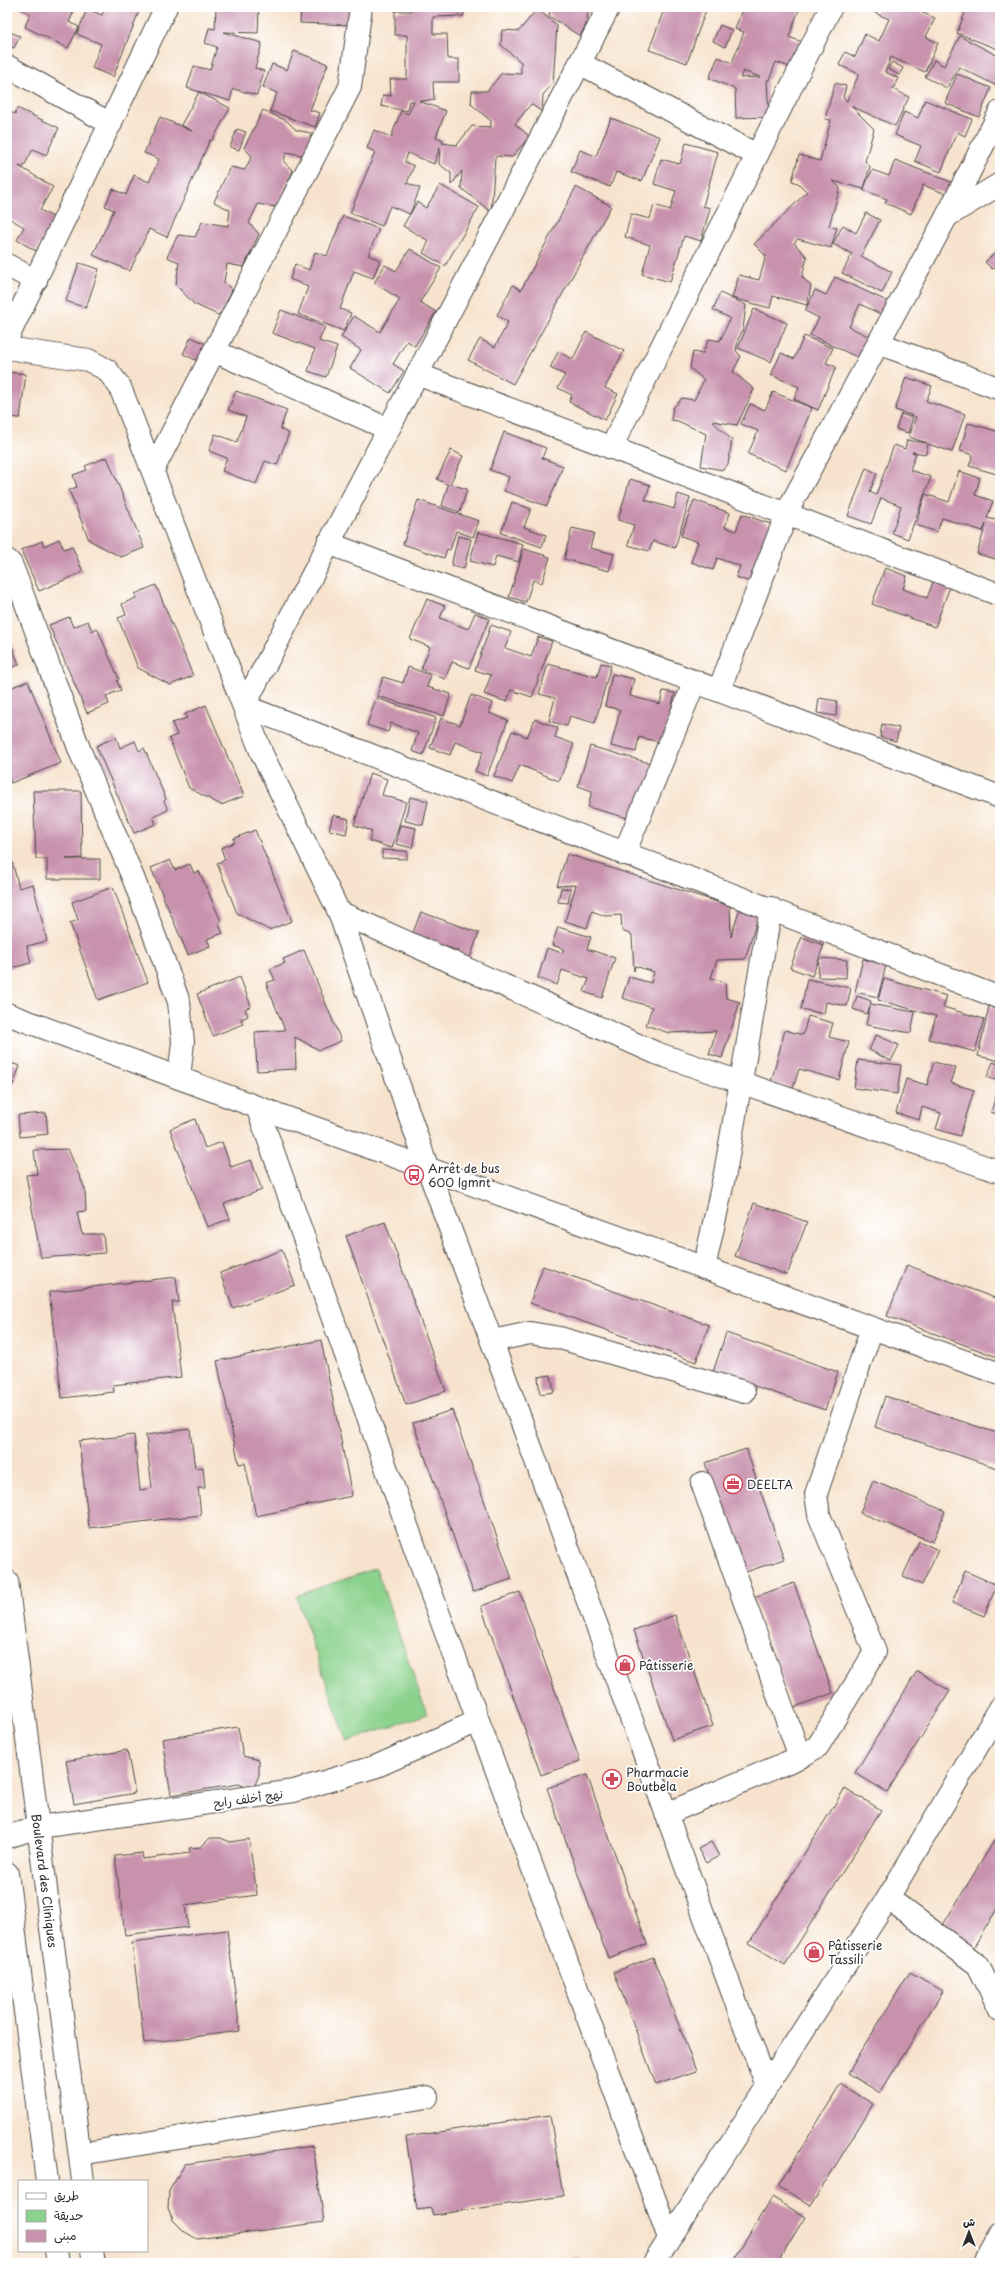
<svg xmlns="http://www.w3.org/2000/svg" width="1007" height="2270" viewBox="0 0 1007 2270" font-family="'Playpen Sans','Playpen Sans Arabic',sans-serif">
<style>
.green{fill:#8bd28d;stroke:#5b7e5c}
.building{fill:#c892ad;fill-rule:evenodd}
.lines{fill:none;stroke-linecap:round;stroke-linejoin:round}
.minor-casing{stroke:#4a4743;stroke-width:24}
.minor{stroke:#fff;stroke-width:22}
.labels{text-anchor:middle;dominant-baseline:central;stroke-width:3.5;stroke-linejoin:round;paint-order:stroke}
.poi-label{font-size:12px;fill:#2b2b2b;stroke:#fff;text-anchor:start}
.street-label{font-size:12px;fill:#2b2b2b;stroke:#fff}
</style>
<rect width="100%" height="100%" fill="#fff"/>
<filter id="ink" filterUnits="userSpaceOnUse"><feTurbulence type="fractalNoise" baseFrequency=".025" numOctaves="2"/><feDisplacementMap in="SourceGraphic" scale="8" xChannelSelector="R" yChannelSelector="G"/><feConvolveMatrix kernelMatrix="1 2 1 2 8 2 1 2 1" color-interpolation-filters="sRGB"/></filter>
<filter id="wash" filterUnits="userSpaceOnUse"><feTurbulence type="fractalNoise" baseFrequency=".012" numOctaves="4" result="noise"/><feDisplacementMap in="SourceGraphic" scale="16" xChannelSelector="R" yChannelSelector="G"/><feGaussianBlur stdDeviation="0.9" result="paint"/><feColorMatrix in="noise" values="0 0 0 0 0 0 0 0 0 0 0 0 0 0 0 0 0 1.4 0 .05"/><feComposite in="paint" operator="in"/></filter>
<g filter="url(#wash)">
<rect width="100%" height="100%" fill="#f7e3cd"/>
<path class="green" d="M376 1568 427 1714 347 1742 296 1596Z"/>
<g id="blocks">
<g class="building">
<path d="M18 7H76L69 22 79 27 68 48 25 27 30 14Z"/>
<path d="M105 7H135L140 9 113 77 92 68 101 44 77 34 87 9 102 15Z"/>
<path d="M216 7H259L258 33 223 32 262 43 255 68 264 71 257 95 233 89 230 101 187 88 194 66 210 70 217 47 205 43 209 28 215 29Z"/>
<path d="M301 7H353L352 25 300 23Z"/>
<path d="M411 7H464V16L433 17V34H447L448 59H459V82H433L434 100 419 101 446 111 436 137 443 140 442 143 457 145 472 126 491 127V121L471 104 472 91H487L502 73 521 74V62L501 45 502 30 519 31 537 9 557 25 553 83 543 95 542 112 531 104 515 124 528 135V138L512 157 497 156 495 158 491 212 461 188 462 171 451 185V173L439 164 440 147 434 164 408 153 405 162 414 166 407 183 420 188 410 214 390 206 382 226 350 213 375 152 367 148 374 130 391 137 401 111 408 114 414 101H409L407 111 381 106 383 95 391 96 390 79H407V35H395V11H411Z"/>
<path d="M545 7H589L586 25 580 36 549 16 550 10Z"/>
<path d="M665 7H707L687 63 649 50Z"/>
<path d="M743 7H800L789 37 802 42 792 68 776 62 769 80H767L769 117 736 118 735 89 709 78 718 57 732 63 744 32 735 29ZM743 71 760 77 740 78Z"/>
<path d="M878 7H920L918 11 935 18 926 37 938 43 925 72 891 57 885 72 898 78 893 89 909 97 895 126 851 106 874 129 865 161 870 166 864 189 833 181 840 188 829 226 837 228 831 248 798 239 794 243 807 257 802 277 811 286 807 305 773 296 770 308 732 298 739 275 759 280 766 256 754 244 807 192 798 183 792 181 799 155 820 161 831 120 825 119 835 83 846 86 843 98 847 101 859 74 839 65 845 52 855 57 865 34 879 41 889 19 875 13Z"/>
<path d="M959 7H1000V50L957 33 966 10Z"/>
<path d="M720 25 732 30 725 47 713 41Z"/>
<path d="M7 31 20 36 14 48 7 45Z"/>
<path d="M960 36 1000 57V77L995 85 959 67 947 88 925 77 934 60 944 66Z"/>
<path d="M294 51 328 64 310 110 320 113 315 127 270 111 277 93 263 87 272 64 287 70Z"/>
<path d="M892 62 903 68 899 75 888 69Z"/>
<path d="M957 74 991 88 979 117 945 103Z"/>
<path d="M199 92 230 108 212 141 210 140 167 237 149 229 130 271 93 255 114 210 105 206 113 189 126 195 134 175 149 182 159 159 144 153 160 117 192 131 181 125Z"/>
<path d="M925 100 972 119 965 136 957 132 941 172 915 161 921 146 895 135 904 112 918 118Z"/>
<path d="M17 108 59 128 46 155 33 149 23 168 19 166 53 187 40 210 55 218 36 251 17 240 24 227 7 217V170L11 163 7 161V146L9 141 7 140V110L15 114Z"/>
<path d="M263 110 287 121 296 130 311 133 307 156 286 152 284 162 293 171 276 207 258 204 249 223 259 234 244 267 227 264 224 282 232 290 223 310 218 315 194 304 176 285 179 262 167 257 178 235 195 237 202 222 228 226 230 210 214 202 230 167 245 170 252 156 244 148Z"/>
<path d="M611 118 660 137 642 181 616 172 610 187 571 172 580 150 596 156Z"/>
<path d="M237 129 246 132 239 150 230 147Z"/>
<path d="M686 143 718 152 703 206 710 208 701 241 684 236 670 282 642 274 650 245 625 237 631 214 650 219 654 205 670 210 676 191 654 184 661 159 680 164Z"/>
<path d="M895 160 951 182 946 194 923 185 911 214 885 203 887 199 863 190 872 170 889 176Z"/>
<path d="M440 185 479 207 445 266 423 253 429 241 403 226 417 202 426 208Z"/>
<path d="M576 187 611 206 513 384 468 360 480 339 495 347 508 322 497 315 513 285 521 290Z"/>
<path d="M866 213 880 220 861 256 892 272 882 293 842 273 852 254 833 244 843 225 856 233Z"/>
<path d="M343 216 379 229 368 255 380 260 373 278 354 271 340 309 351 313 344 331 298 314 308 287 290 279 295 264 309 270 315 252 327 256Z"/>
<path d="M1000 248V266L992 269 985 262Z"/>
<path d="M410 249 441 268 420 302 436 312 415 346 407 341 393 364 404 371 390 393 350 368 361 350 341 337 354 316 380 332 400 299 374 283 385 265 396 271Z"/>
<path d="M79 263 99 269 86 308 66 301Z"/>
<path d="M835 277 889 302 882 315 860 304 849 327 872 338 861 359 810 335 819 318 805 311 815 290 826 295Z"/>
<path d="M720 293 746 305 743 329 738 340 736 351 741 356 733 372 754 389 737 425 712 421 732 440 728 464 723 470 701 466 706 434 678 421 671 420 673 408 682 398 694 400 704 380 690 368 693 352 702 354 709 339 720 341 730 318 713 310Z"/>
<path d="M7 301 18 306 7 329Z"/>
<path d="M754 309 787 323 771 362 738 348Z"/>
<path d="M281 310 325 327 319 341 337 347 326 377 308 371 315 349 272 333Z"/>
<path d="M586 332 624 351 605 388 618 394 605 420 569 402 572 395 558 388 565 375 550 368 558 352 573 359Z"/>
<path d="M804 336 833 348 826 363 836 367 818 410 794 399 799 387 771 375 781 353 794 359Z"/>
<path d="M191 337 208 345 200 362 183 354Z"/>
<path d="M7 372 26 374 20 418 7 417Z"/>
<path d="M906 377 932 386 926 401 965 414 952 452 928 444 926 454 912 452 916 453 910 470 931 477 908 539 892 533 901 506 881 498 871 524 848 516 866 468 877 473 870 492 876 495 894 445 905 449 907 440 927 443 909 437 916 417 895 410Z"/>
<path d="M236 391 287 410 280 429 289 433 277 465 265 461 256 484 222 471 227 458 209 451 215 434 237 442 246 417 228 410Z"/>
<path d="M773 392 812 408 786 470 748 454 758 431 741 424 750 404 765 410Z"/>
<path d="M901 414 913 418 908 433 896 429Z"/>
<path d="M968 423 1000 432V475L969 466 973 455 960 451Z"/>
<path d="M504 432 546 448 542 458 563 466 547 506 504 491 509 477 490 470Z"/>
<path d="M451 450 463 456 450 484 467 489 460 512 442 506 448 485 437 479Z"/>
<path d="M107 457 144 548 121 557 89 540 69 490 77 487 73 475 87 470 85 466Z"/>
<path d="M959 471 980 478 975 495 993 501 987 518 1000 521V560L977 554 986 524 983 531 942 518 937 532 916 525 925 494 949 502Z"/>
<path d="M630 479 650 485 645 500 674 509 678 494 690 498 675 548 653 541 649 551 628 545 634 525 618 520Z"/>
<path d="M418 500 479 521 473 537 456 531 450 550 447 549 444 558 403 544Z"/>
<path d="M694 500 730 513 725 527 736 531 742 514 779 527 759 585 736 577 740 566 717 558 713 570 691 562 698 542 681 536Z"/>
<path d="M512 502 531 509 524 527 546 535 542 547 501 533Z"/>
<path d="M572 528 594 533 590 548 614 554 609 571 564 559Z"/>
<path d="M478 532 523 544 519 562 496 556 493 567 470 561Z"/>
<path d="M458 536 471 539 464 569 451 566Z"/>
<path d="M59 539 64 549 72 546 83 572 39 591 21 550 42 541 44 546Z"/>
<path d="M524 549 550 557 542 583 533 580 526 602 509 597Z"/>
<path d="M885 568 907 576 903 589 927 598 936 575 952 581 935 627 872 604Z"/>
<path d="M156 585 193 676 170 685 138 668 118 618 126 615 122 604 136 598 135 594Z"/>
<path d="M427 599 445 606 440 618 468 629 475 613 489 619 469 668 452 662 445 679 421 669 430 647 410 639Z"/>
<path d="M69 617 73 627 88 621 92 631 97 628 119 679 117 681 121 690 106 696 109 704 87 713 49 625Z"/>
<path d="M491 625 511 632 505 648 531 657 538 637 552 641 532 697 511 690 507 702 484 694 491 675 475 670Z"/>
<path d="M7 633 19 665 7 669Z"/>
<path d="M1000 651V665L996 664Z"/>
<path d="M601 663 611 665 595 723 570 716 567 726 549 721 555 698 539 694 548 664 597 677Z"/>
<path d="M408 667 431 675 427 687 451 694 444 716 377 696 383 677 403 683Z"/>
<path d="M612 674 634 679 630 696 660 704 663 691 675 693 663 743 639 737 636 752 611 746 620 710 605 706Z"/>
<path d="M28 681 61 763 11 783 7 772V689Z"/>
<path d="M471 695 493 703 489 713 508 720 487 776 475 771 483 752 455 742 450 755 430 748 441 718 460 725Z"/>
<path d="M376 698 436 718 423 755 412 751 418 733 391 723 388 732 367 725Z"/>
<path d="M819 698 837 701 836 716 817 713Z"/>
<path d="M206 705 244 796 221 805 189 788 169 738 177 735 172 723 187 718 185 714Z"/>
<path d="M535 719 558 728 555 737 574 744 559 781 520 765 512 783 494 776 512 731 527 737Z"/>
<path d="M882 724 899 728 896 741 880 737Z"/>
<path d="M116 737 120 748 135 741 139 751 144 748 166 799 164 801 168 810 153 817 156 824 134 833 96 746Z"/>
<path d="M590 746 660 766 638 821 588 807 592 791 578 786Z"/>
<path d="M370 773 387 779 382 795 406 802 392 848 369 841 372 831 354 825Z"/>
<path d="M33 791H81L82 858 66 859H100V879H47V859H36Z"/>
<path d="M410 797 428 801 423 825 405 821Z"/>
<path d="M333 815 349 819 346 834 329 830Z"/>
<path d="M400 825 416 828 412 848 396 844Z"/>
<path d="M255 830 292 921 269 930 237 913 217 863 225 860 221 848 235 842 233 839Z"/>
<path d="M382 850 407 851V859L382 858Z"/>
<path d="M10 853 19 888 33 884 47 941 27 946 31 963 7 969V854Z"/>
<path d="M567 854 730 906 731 937 742 902 761 908 745 959 717 960 711 978 725 982 726 998 740 1002 722 1058 709 1054 716 1031 669 1033 646 1025 652 1007 622 998 629 977 651 983 654 972 635 966 634 971 632 935 622 931 621 915 605 916 592 911 587 928 565 921 576 885 557 886Z"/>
<path d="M170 860 175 870 190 864 194 873 199 871 221 921 218 923 223 933 207 939 210 946 188 955 151 868Z"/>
<path d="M113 887 148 982 98 1000 70 923 78 920 72 902Z"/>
<path d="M561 888 571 889 568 903 558 902Z"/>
<path d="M421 912 479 933 469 960 456 956 458 951 433 942 407 948Z"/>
<path d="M558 927 591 937 587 949 615 958 602 998 584 992 589 979 562 970 557 985 538 978 547 948 562 953 564 949 552 945Z"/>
<path d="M802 937 824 945 819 958 847 960 846 978 818 977 819 959 812 976 790 968Z"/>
<path d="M304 950 341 1041 319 1050 295 1037 296 1069 257 1071 255 1032 285 1030 266 983 275 980 270 969 285 963 283 959Z"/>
<path d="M863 959 886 965 878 997 855 992Z"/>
<path d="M240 977 251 1006 245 1009 248 1016 241 1019 243 1024 213 1036 197 994Z"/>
<path d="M807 979 851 988 847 1006 826 1002 824 1014 801 1009Z"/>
<path d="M884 979 947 996 943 1007 984 1019 975 1052 929 1039 936 1016 878 1000Z"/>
<path d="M857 996 871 1001 870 1004 915 1012 911 1033 866 1025 870 1006 867 1014 853 1009Z"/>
<path d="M989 1006 1000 1009V1061L978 1056Z"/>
<path d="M808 1016 833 1023 829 1037 849 1042 839 1080 799 1069 793 1088 771 1082 785 1030 803 1035Z"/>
<path d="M876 1035 899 1045 891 1061 869 1050Z"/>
<path d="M858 1060 901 1065 897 1094 854 1088Z"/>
<path d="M7 1062 20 1066 13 1085 7 1083Z"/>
<path d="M934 1062 956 1068 951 1083 974 1090 960 1136 936 1129 941 1113 922 1107 919 1120 896 1113 906 1079 927 1085Z"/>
<path d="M993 1062 1000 1065V1082L987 1077Z"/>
<path d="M999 1087 1000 1088V1115L991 1112Z"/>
<path d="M46 1113 48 1134 20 1137 18 1115Z"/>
<path d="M195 1119 205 1148 222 1142 231 1167 251 1160 262 1190 224 1204 230 1219 207 1227 170 1129Z"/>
<path d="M1000 1128V1142L996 1141Z"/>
<path d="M68 1149 85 1189 86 1211 77 1212 82 1234H103L105 1253 41 1258 26 1175 37 1174 34 1150Z"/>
<path d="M754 1203 807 1222 787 1275 735 1256Z"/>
<path d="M385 1222 446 1391 406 1405 346 1236Z"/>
<path d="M282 1250 295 1285 233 1308 220 1273Z"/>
<path d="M907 1265 1000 1300V1358L887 1316Z"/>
<path d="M543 1266 709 1325 696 1362 530 1303Z"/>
<path d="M176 1277 179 1302H172L181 1377 113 1385 114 1392 62 1398 49 1292Z"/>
<path d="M726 1333 838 1372 825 1410 713 1372Z"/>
<path d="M321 1340 352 1496 256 1516 245 1463 239 1464 217 1361Z"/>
<path d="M551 1375 554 1392 540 1394 538 1377Z"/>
<path d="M885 1396 1000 1434V1469L875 1427Z"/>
<path d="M452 1410 512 1579 473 1592 413 1423Z"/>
<path d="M190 1429 195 1468 203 1467 205 1488H198L201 1515 89 1528 79 1441 134 1435 140 1490 152 1488 146 1435Z"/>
<path d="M746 1449 784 1559 743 1573 705 1463Z"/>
<path d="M873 1481 945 1511 933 1542 860 1513Z"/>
<path d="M919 1541 938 1550 922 1585 903 1576Z"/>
<path d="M965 1571 997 1585 984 1616 952 1603Z"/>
<path d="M794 1583 833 1693 792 1708 754 1597Z"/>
<path d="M520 1592 580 1761 541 1775 481 1606Z"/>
<path d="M675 1615 713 1726 672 1740 634 1630Z"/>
<path d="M917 1671 950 1691 887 1792 855 1773Z"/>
<path d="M238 1727 243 1756 259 1760V1775L254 1787 248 1788 239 1784 171 1795 162 1739Z"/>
<path d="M127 1750 135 1793 74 1804 66 1761Z"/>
<path d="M587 1775 647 1944 608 1958 547 1788Z"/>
<path d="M845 1788 881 1810 785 1965 749 1943Z"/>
<path d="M997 1836 1000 1838V1904L967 1958 935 1938Z"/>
<path d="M210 1838H221L230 1842 249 1839 257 1895 185 1905 188 1927 125 1935 115 1856 142 1853 143 1859 190 1853 189 1848 201 1847Z"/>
<path d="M711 1842 719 1856 706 1863 698 1849Z"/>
<path d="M227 1930 240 2031 144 2043 132 1942Z"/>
<path d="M653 1957 696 2071 656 2085 614 1972Z"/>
<path d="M910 1972 943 1991 880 2093 848 2073Z"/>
<path d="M841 2084 873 2104 811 2206 778 2186Z"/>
<path d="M550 2115 563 2196 433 2215 431 2208 417 2210 406 2137Z"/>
<path d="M313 2146 324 2222 197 2239 185 2232 173 2220 168 2208 169 2191 185 2164Z"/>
<path d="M772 2197 805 2217 777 2263H732Z"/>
<path d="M579 2258 580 2263H564V2260Z"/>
</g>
</g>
</g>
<g filter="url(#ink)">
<use href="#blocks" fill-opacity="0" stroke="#4a4743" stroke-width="1"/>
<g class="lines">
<g class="minor-casing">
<g id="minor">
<path d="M609 7 244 706C496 804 749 899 1000 998"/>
<path d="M581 64 757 155"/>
<path d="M7 66 111 124"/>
<path d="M947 216 1000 184"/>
<path d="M7 265 36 281"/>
<path d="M7 339 166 7"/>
<path d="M878 343 1000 389"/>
<path d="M7 348 88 360 107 370 120 387 262 754 339 912 428 1169 767 2086"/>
<path d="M214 351 388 429"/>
<path d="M417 374 1000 595"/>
<path d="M611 448 831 7"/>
<path d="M153 470 350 87 361 7"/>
<path d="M328 543 1000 797"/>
<path d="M7 560 11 564 18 582 80 751 134 880 179 1002 183 1042 179 1078"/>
<path d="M719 690 789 508 947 216 1000 112"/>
<path d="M624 854 695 681"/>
<path d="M339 912 656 1053 1000 1172"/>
<path d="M7 1014 257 1107 1000 1374"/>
<path d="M257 1107 430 1590 669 2238"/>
<path d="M704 1268 725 1173 771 908"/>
<path d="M492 1341 530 1333 560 1338 744 1392"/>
<path d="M702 1483 800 1757"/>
<path id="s1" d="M7 1581 83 2181"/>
<path d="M666 1814 800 1757 818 1746 875 1652 819 1515 816 1494 872 1328"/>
<path d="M7 1837 39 1827 294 1791 377 1766 478 1721"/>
<path d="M7 1873 47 2181"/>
<path d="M888 1898 978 1965 1000 2010"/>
<path d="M80 2154 427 2097"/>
<path d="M56 2251 58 2263"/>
<path d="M92 2251 94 2263"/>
<path d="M654 2263 888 1898 1000 1708"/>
<path d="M984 2263 1000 2234"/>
</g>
</g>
<use href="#minor" class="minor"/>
</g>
</g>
<defs>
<g id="bus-ring" transform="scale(1)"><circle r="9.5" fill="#fff" stroke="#d1495b" stroke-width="1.5"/><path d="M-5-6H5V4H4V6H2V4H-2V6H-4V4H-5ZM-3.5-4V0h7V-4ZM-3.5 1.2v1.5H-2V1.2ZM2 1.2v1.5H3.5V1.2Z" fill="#d1495b"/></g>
<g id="office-ring" transform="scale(1)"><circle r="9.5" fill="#fff" stroke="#d1495b" stroke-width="1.5"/><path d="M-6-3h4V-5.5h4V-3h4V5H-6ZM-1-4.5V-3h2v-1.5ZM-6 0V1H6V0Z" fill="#d1495b"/></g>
<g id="shop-ring" transform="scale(1)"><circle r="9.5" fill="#fff" stroke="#d1495b" stroke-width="1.5"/><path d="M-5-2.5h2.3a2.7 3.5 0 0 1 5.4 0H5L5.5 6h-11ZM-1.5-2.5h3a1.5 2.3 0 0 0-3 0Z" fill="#d1495b"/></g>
<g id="pharmacy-ring" transform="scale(1)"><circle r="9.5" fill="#fff" stroke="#d1495b" stroke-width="1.5"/><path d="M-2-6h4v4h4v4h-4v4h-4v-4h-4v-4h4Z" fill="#d1495b"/></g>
</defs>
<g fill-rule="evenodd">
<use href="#bus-ring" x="414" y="1175"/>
<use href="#office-ring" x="733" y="1484"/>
<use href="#shop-ring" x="625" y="1665"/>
<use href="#pharmacy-ring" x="612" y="1779"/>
<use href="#shop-ring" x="814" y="1952"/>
</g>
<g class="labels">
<g class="poi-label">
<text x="428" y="1168">Arrêt de bus<tspan x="428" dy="14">600 lgmnt</tspan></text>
<text x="747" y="1484">DEELTA</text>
<text x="639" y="1665">Pâtisserie</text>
<text x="626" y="1772">Pharmacie<tspan x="626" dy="14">Boutbela</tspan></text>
<text x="828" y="1945">Pâtisserie<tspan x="828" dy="14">Tassili</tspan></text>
</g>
<g class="street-label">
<text transform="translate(248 1798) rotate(-8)">نهج أخلف رابح</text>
<text stroke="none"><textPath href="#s1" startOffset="302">Boulevard des Cliniques</textPath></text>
</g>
</g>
<rect width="1007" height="2270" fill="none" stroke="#fff" stroke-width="24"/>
<rect x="18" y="2180" width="130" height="72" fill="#ffffff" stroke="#aaaaaa"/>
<rect x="26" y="2193" width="20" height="6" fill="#ffffff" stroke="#aaaaaa"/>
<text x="54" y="2200" font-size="12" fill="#2b2b2b">طريق</text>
<rect x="26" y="2210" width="20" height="12" fill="#8bd28d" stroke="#aaaaaa"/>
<text x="54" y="2220" font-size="12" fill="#2b2b2b">حديقة</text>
<rect x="26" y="2230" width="20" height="12" fill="#c892ad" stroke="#aaaaaa"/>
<text x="54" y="2240" font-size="12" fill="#2b2b2b">مبنى</text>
<g transform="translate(969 2232)" stroke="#ffffff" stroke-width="3" paint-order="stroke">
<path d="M0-3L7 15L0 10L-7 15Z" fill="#2b2b2b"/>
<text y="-6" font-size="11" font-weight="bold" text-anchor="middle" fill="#2b2b2b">ش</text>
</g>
</svg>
